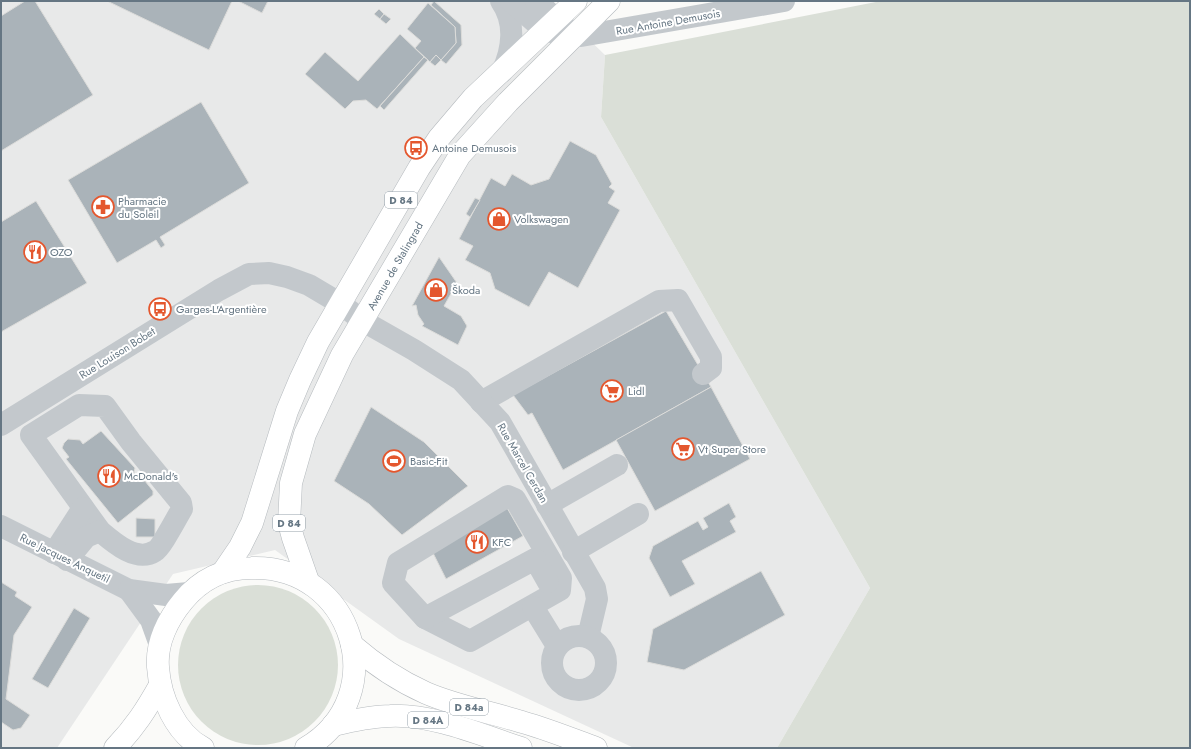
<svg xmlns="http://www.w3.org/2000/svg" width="1191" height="749" viewBox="0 0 1191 749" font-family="Jost,sans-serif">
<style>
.built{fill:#e8e9e9}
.green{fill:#dadfd7}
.building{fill:#aab3b9;stroke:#dcdcda}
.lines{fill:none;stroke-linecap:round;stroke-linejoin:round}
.major-casing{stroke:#b5babe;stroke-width:23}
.minor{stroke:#c3c8cc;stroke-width:22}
.major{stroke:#fff;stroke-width:22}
.labels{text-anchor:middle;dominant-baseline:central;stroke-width:4;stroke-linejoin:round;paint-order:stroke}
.shield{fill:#fff;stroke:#939fa8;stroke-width:1}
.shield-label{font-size:10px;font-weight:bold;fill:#657683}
.street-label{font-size:11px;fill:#657683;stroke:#fff}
.poi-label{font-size:11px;fill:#657683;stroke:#fff;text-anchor:start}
</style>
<rect width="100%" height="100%" fill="#fafaf8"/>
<path class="built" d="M1 1H549L605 55 601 117 870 588 777 748H634L399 639 275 550 173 574 57 748H1Z"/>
<g class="green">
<path d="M881 1H1190V748H777L870 588 601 117 605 55Z"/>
<circle cx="258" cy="665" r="80"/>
</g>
<g class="building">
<path d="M25 1H35L93 95 1 151V16Z"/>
<path d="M107 1H232L209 50Z"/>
<path d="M238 1H268L262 13Z"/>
<path d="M434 1 461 25 462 45 446 64 441 60 456 43 455 27 431 5Z"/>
<path d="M428 3 455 27 456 43 441 60 436 55 430 62 415 48 421 41 407 29Z"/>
<path d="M379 9 384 14 380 19 374 14Z"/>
<path d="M384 14 391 19 386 24 380 19Z"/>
<path d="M400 34 424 57 377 109 366 100 353 101 345 109 305 74 325 52 358 81Z"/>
<path d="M436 55 441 60 435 66 430 62Z"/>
<path d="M424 57 428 60 384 110 380 106Z"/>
<path d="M201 102 249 183 160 237 165 245 161 248 156 240 117 263 68 180Z"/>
<path d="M570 141 596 155 612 184 609 187 615 191 608 203 620 210 578 288 549 272 529 307 495 289 490 273 465 260 473 246 459 239 491 178 505 186 512 174 531 185 549 179Z"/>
<path d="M475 198 480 200 470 217 466 214Z"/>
<path d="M36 201 87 283 1 332V222Z"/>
<path d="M439 257 457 283 444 306 461 316 467 326 458 345 422 326 424 324 418 315 416 305 412 306Z"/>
<path d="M666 311 711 387 563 470 532 413 528 415 513 395Z"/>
<path d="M711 387 750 459 655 511 616 440Z"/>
<path d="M371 407 424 442 468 486 402 535 369 504 334 481Z"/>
<path d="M101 431 135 468 134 472 142 481H145L153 491V495L118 523 66 459 69 457 62 448 64 443 68 439 80 440 83 444Z"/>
<path d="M729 503 736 517 730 521 736 532 682 561 695 584 670 597 649 558 653 546 698 521 703 530 708 527 703 518Z"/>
<path d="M506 506 523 536 446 579 430 547Z"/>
<path d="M136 518 155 519V537H136Z"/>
<path d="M761 571 785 615 684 670 647 662 653 629Z"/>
<path d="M1 582 17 592 15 596 32 607 14 635 6 699 30 715 21 728 13 730 1 722Z"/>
<path d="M74 608 90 618 48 688 32 679Z"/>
</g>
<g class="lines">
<g class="major-casing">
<g id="major">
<path d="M223 572 240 547 252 523 287 411 300 380 318 342 419 168 439 138 473 98 576 1"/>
<path d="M308 581 293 538 289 523 291 483 305 434 342 355 460 155 508 102 609 1"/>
<path d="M352 645C374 664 399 681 426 693 456 706 490 712 522 722 547 729 572 739 596 748"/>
<path d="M333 725C352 721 371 716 390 716 433 714 481 735 521 748"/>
<path d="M115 748C135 727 146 710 160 685"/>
<path d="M203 748C175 733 160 697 158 667 156 643 168 619 183 601 200 580 224 568 251 568 353 564 394 696 306 748"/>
</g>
</g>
<g class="minor">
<path d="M501 1C516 22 513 49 502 72"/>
<path d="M511 1 545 31 581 36 784 1"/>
<path d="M536 1 571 32"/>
<path d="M481 402 659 301 678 300 711 357V368L703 374"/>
<path d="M79 405 105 406 131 442 181 503 182 509C177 517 161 548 155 551 137 563 114 543 100 531L31 435Z"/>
<path d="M1 425 219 290 249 274 269 273 287 277 309 285 341 304 363 321 414 350 461 380 500 422 595 588 597 599 588 637"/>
<path d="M508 496 515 499 561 578 560 590 470 641 425 618 393 583 398 563Z"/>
<path d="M547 505 617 465"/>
<path d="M1 526 129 590 166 595 189 593"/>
<path d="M573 552 638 514"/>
<path d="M54 553 83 508"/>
<path d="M67 560 86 537 100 531"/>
<path d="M129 590 151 620 160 645"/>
<path d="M533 607 557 646"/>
<path d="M425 618 535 559 548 582"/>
<circle cx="579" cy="663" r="27"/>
</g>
<use href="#major" class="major"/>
</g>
<defs>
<g id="bus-ring" transform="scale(1.15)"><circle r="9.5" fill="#fff" stroke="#e4572e" stroke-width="1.5"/><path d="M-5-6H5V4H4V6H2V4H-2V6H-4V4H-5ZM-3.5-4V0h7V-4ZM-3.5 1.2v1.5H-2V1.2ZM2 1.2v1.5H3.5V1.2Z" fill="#e4572e"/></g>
<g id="pharmacy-ring" transform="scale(1.15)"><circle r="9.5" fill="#fff" stroke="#e4572e" stroke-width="1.5"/><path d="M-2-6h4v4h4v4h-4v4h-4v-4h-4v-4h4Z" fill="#e4572e"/></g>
<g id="shop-ring" transform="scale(1.15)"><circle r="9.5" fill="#fff" stroke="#e4572e" stroke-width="1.5"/><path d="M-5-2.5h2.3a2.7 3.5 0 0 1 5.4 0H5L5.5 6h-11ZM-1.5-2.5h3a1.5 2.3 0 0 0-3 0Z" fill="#e4572e"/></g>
<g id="restaurant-ring" transform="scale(1.15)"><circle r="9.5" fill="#fff" stroke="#e4572e" stroke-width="1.5"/><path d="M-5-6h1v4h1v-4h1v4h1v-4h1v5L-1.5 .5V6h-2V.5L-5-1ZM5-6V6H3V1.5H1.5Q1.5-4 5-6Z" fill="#e4572e"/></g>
<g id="supermarket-ring" transform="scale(1.15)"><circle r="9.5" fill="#fff" stroke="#e4572e" stroke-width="1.5"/><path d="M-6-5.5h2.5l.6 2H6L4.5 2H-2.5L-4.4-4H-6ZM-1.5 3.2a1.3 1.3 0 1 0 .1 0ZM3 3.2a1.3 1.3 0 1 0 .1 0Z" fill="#e4572e"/></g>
<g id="stadium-ring" transform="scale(1.15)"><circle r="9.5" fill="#fff" stroke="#e4572e" stroke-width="1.5"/><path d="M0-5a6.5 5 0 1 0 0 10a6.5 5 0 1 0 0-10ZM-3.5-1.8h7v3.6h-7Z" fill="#e4572e"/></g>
</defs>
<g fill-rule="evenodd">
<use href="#bus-ring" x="416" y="148"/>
<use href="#pharmacy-ring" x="103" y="207"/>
<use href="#shop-ring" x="499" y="219"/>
<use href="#restaurant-ring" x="35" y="252"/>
<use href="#shop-ring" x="436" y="290"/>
<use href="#bus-ring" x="160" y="309"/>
<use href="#supermarket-ring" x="612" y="391"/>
<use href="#supermarket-ring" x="683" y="449"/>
<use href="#stadium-ring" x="394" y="461"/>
<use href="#restaurant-ring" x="109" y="476"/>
<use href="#restaurant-ring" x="477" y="542"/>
</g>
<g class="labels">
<g class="shield">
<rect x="385" y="192" width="32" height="16" rx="3"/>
<rect x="273" y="515" width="32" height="16" rx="3"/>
<rect x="450" y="699" width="38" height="16" rx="3"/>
<rect x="408" y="712" width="40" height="16" rx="3"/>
</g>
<g class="shield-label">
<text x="401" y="200">D 84</text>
<text x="289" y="523">D 84</text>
<text x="469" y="707">D 84a</text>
<text x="428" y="720">D 84A</text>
</g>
<g class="street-label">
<text transform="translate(668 22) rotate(-10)">Rue Antoine Demusois</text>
<text transform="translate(395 266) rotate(-60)">Avenue de Stalingrad</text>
<text transform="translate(117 353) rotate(-32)">Rue Louison Bobet</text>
<text transform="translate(523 463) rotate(60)">Rue Marcel Cerdan</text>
<text transform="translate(65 558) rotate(26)">Rue Jacques Anquetil</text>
</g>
<g class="poi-label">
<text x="432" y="148">Antoine Demusois</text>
<text x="118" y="201">Pharmacie<tspan x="118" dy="13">du Soleil</tspan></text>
<text x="514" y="219">Volkswagen</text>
<text x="50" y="252">OZO</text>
<text x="452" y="290">Škoda</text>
<text x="176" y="309">Garges-L'Argentière</text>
<text x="628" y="391">Lidl</text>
<text x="698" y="449">Vt Super Store</text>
<text x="410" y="461">Basic-Fit</text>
<text x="124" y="476">McDonald's</text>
<text x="492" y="542">KFC</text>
</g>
</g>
<rect width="1191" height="749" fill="none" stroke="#657683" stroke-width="4"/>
</svg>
